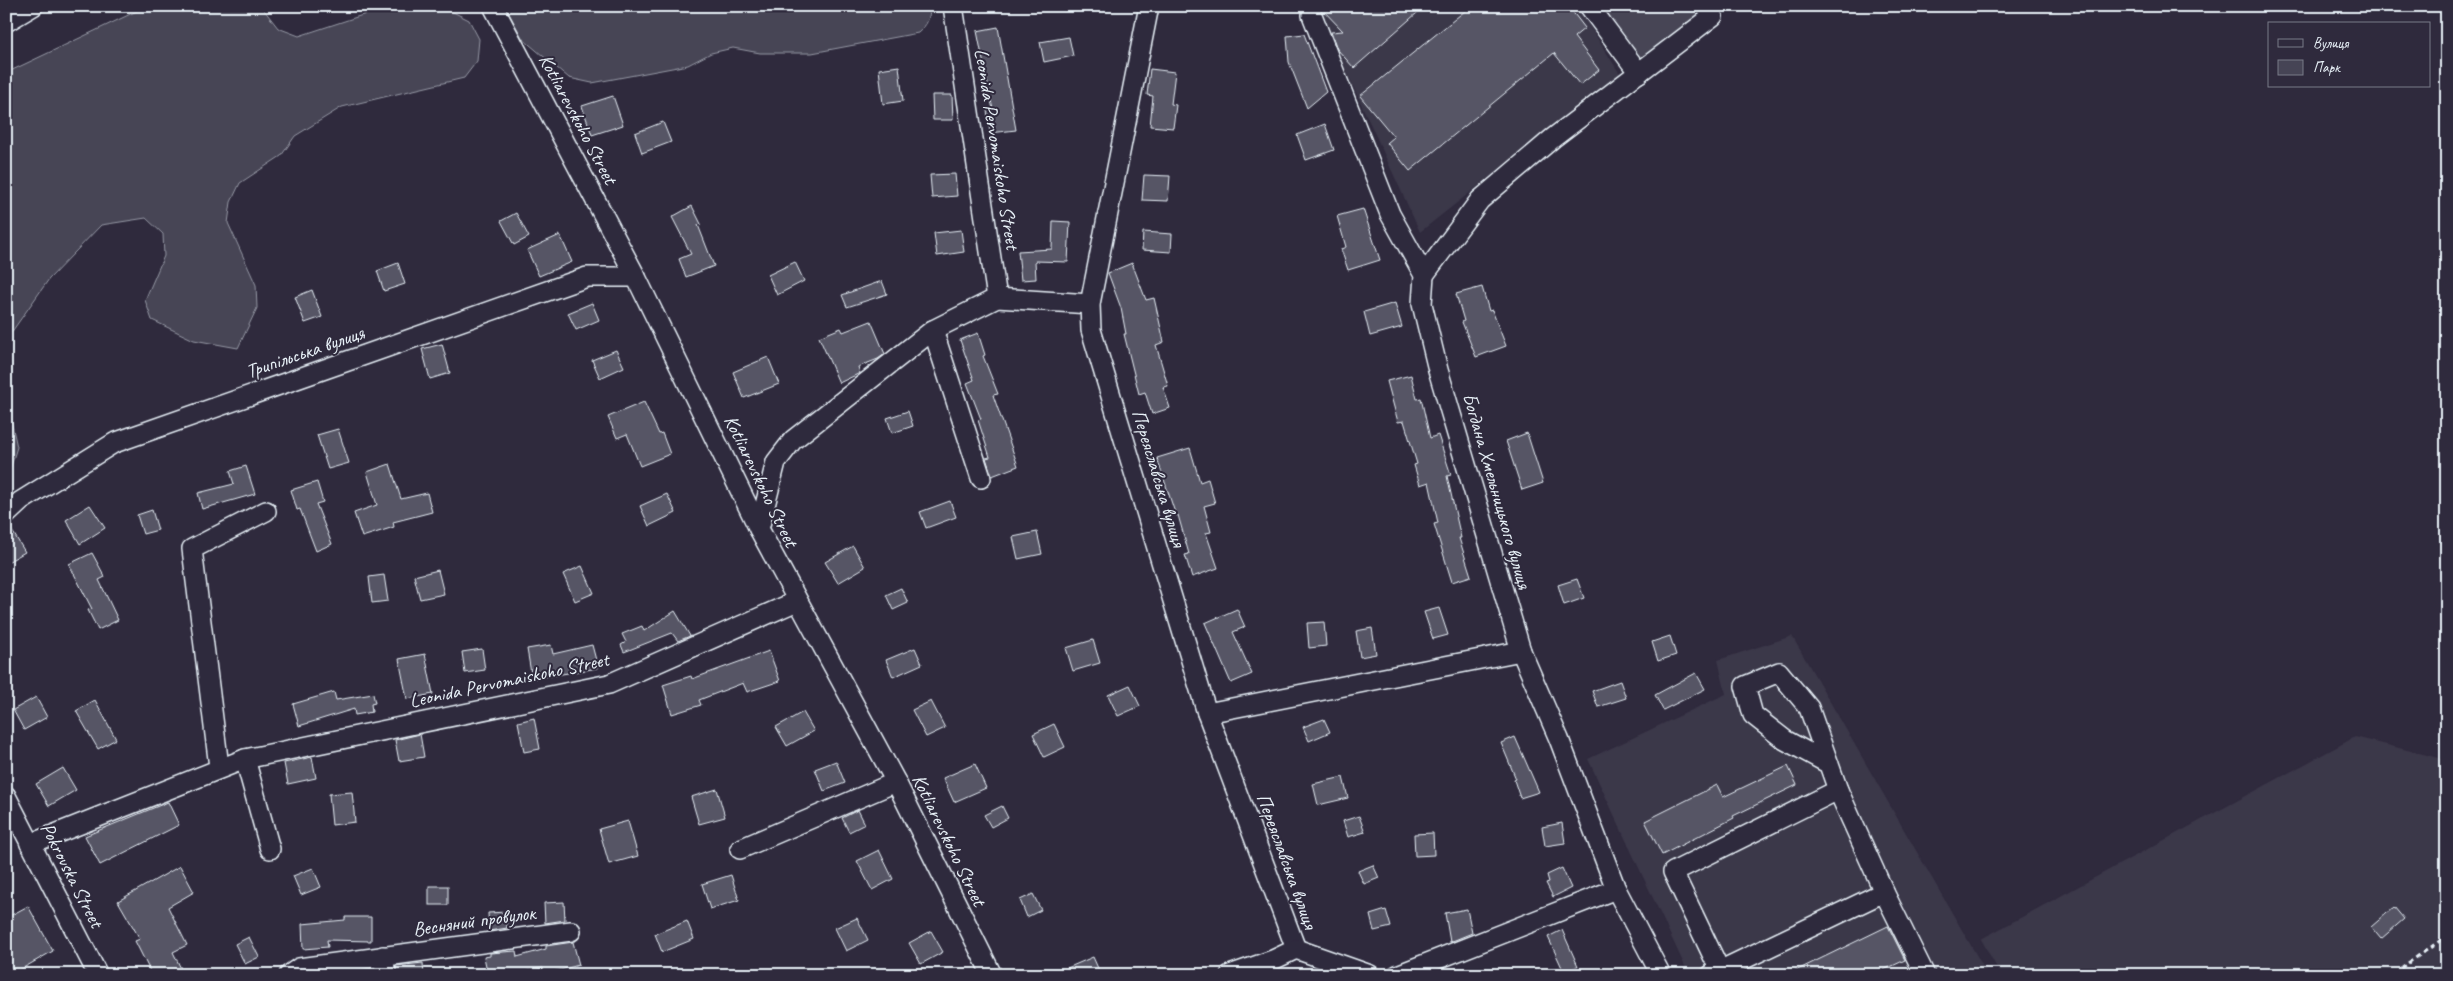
<svg xmlns="http://www.w3.org/2000/svg" width="2453" height="981" viewBox="0 0 2453 981" font-family="Caveat,sans-serif">
<style>
.built{fill:#3b3749}
.green{fill:#464455;stroke:#979aa6}
.building{fill:#575565;stroke:#e8f1f8}
.lines{fill:none;stroke-linecap:round;stroke-linejoin:round}
.minor-casing{stroke:#e8f1f8;stroke-width:22}
.path{stroke:#e8f1f8;stroke-width:3;stroke-dasharray:5 4;stroke-linecap:butt}
.minor{stroke:#2f2a3d;stroke-width:19}
.labels{text-anchor:middle;dominant-baseline:central;stroke-width:4;stroke-linejoin:round;paint-order:stroke}
.street-label{font-size:20px;fill:#e8f1f8;stroke:#2f2a3d}
</style>
<rect width="100%" height="100%" fill="#2f2a3d"/>
<filter id="ink" filterUnits="userSpaceOnUse"><feTurbulence type="fractalNoise" baseFrequency=".02" numOctaves="2"/><feDisplacementMap in="SourceGraphic" scale="10" xChannelSelector="R" yChannelSelector="G"/><feConvolveMatrix kernelMatrix="1 2 1 2 8 2 1 2 1" color-interpolation-filters="sRGB"/></filter>
<g filter="url(#ink)">
<g class="built">
<path d="M1316 6H1577L1620 74 1420 232Z"/>
<path d="M1792 636 1988 975H1689L1588 759 1726 694 1718 660Z"/>
<path d="M2355 737 2447 760V975H2001L1981 939Z"/>
</g>
<g class="green">
<path d="M156 6H261L278 28 299 36 384 8 449 10 469 20 479 39 477 61 464 78 342 107 295 136 281 156 240 183 231 202 228 223 256 285 257 308 238 348 194 340 152 320 145 300 164 256 163 234 146 218 101 225 49 279 6 340V73L139 10Z"/>
<path d="M505 6H930C930 19 927 25 918 33L812 53H760L733 48 711 53 688 65 592 83 569 78 523 39Z"/>
<path d="M1589 6H1722L1639 73Z"/>
<path d="M6 398 17 447 6 482Z"/>
</g>
<g class="building">
<path d="M1319 6H1425L1354 68 1337 49 1331 32 1343 31Z"/>
<path d="M1471 6H1568L1585 28 1574 37 1599 70 1580 85 1554 53 1410 171 1387 143 1394 137 1360 96Z"/>
<path d="M998 27 1016 130 990 133 987 110H993L977 31Z"/>
<path d="M1304 34 1326 92 1307 108 1289 62 1287 36Z"/>
<path d="M1069 37 1073 56 1044 62 1040 42Z"/>
<path d="M899 66 903 101 883 104 879 69Z"/>
<path d="M1150 69 1175 72 1171 104 1176 105 1173 128 1150 126 1153 96 1147 95Z"/>
<path d="M932 95H952L953 120H933Z"/>
<path d="M613 96 623 125 592 135 582 106Z"/>
<path d="M663 122 671 142 642 153 635 133Z"/>
<path d="M1325 124 1334 150 1306 160 1297 135Z"/>
<path d="M955 174 957 196 932 198 930 175Z"/>
<path d="M1144 175 1170 176 1168 201 1142 200Z"/>
<path d="M692 206 701 224 698 225 714 266 686 277 679 259 691 254 672 217Z"/>
<path d="M1363 209 1380 260 1348 270 1341 249 1346 247 1337 216Z"/>
<path d="M516 213 529 237 514 245 501 221Z"/>
<path d="M1053 221 1070 222 1068 262 1035 261 1036 279 1021 280 1018 251 1052 249Z"/>
<path d="M961 230 964 252 937 256 934 233Z"/>
<path d="M1143 232 1172 234 1171 252 1142 250Z"/>
<path d="M560 235 572 262 539 276 527 250Z"/>
<path d="M795 262 804 281 777 295 768 275Z"/>
<path d="M398 263 405 284 384 291 377 271Z"/>
<path d="M1132 263 1146 300 1154 298 1164 342 1156 345 1168 386 1163 387 1170 408 1152 414 1145 392 1139 394 1124 334H1126L1121 308 1108 273Z"/>
<path d="M882 281 887 294 847 307 842 295Z"/>
<path d="M1482 287 1489 311 1492 310 1506 346 1476 357 1462 322 1464 321 1456 294Z"/>
<path d="M312 290 322 317 305 323 295 297Z"/>
<path d="M592 303 599 320 576 330 568 313Z"/>
<path d="M1395 303 1402 327 1370 336 1364 312Z"/>
<path d="M871 321 885 354 878 359 858 367 860 373 858 374 839 383 819 337 841 328 843 332Z"/>
<path d="M978 333 985 355 983 356 998 394 993 395 1018 466 992 476 986 458 990 457 978 420 981 419 967 383 974 380 960 340Z"/>
<path d="M442 344 450 373 430 379 422 349Z"/>
<path d="M616 350 624 367 600 378 592 360Z"/>
<path d="M768 357 779 384 744 398 733 372Z"/>
<path d="M1411 375 1417 399 1421 398 1430 438 1438 435 1451 475 1447 476 1461 538H1459L1471 576 1452 582 1434 524 1438 523 1429 482 1420 485 1414 465 1417 464 1404 421 1398 422 1387 381Z"/>
<path d="M644 402 659 434 662 433 670 454 640 466 627 434 617 438 608 417Z"/>
<path d="M908 411 913 426 892 433 887 418Z"/>
<path d="M338 429 349 463 328 469 317 435Z"/>
<path d="M1527 433 1543 483 1522 490 1506 441Z"/>
<path d="M1190 448 1200 482 1208 479 1215 503 1204 506 1211 532 1206 533 1218 568 1192 577 1185 555 1189 554 1178 515 1176 516 1157 458Z"/>
<path d="M390 464 401 499 427 493 432 512 393 522 394 527 362 537 354 513 377 505 367 472Z"/>
<path d="M246 466 255 494 202 509 198 493 234 484 230 471Z"/>
<path d="M317 482 323 502 316 504 332 544 316 551 300 509 297 510 291 490Z"/>
<path d="M667 494 676 513 649 526 640 506Z"/>
<path d="M950 501 956 517 926 528 920 512Z"/>
<path d="M90 505 105 528 80 544 66 520Z"/>
<path d="M152 510 158 530 143 534 137 515Z"/>
<path d="M6 526H9L25 552 6 563Z"/>
<path d="M1037 532 1042 554 1018 559 1013 537Z"/>
<path d="M853 546 865 567 838 583 825 562Z"/>
<path d="M92 553 105 577 99 580 118 620 98 630 88 610 92 609 69 564Z"/>
<path d="M582 566 594 593 575 601 563 574Z"/>
<path d="M438 570 444 594 420 599 414 576Z"/>
<path d="M384 575 388 601 372 603 369 577Z"/>
<path d="M1577 579 1584 598 1564 605 1558 585Z"/>
<path d="M901 588 908 603 893 610 886 595Z"/>
<path d="M1439 608 1448 635 1433 639 1424 612Z"/>
<path d="M1237 609 1245 627 1233 632 1252 674 1231 683 1205 623Z"/>
<path d="M675 611 690 636 678 641 672 633 624 652 621 645 626 642 622 634 642 626 644 631Z"/>
<path d="M1324 622 1326 646 1309 648 1307 623Z"/>
<path d="M1372 628 1376 654 1360 657 1356 631Z"/>
<path d="M1670 636 1676 655 1658 661 1652 642Z"/>
<path d="M1093 640 1100 663 1073 671 1066 648Z"/>
<path d="M551 645 553 654 592 645 598 668 532 679 527 649Z"/>
<path d="M915 648 922 664 893 677 886 660Z"/>
<path d="M482 649 485 670 465 673 462 652Z"/>
<path d="M769 651 780 681 747 692 743 683 699 700 701 705 672 714 663 685 691 676 692 679Z"/>
<path d="M425 654 433 694 407 699 399 659Z"/>
<path d="M1696 673 1705 689 1663 710 1655 695Z"/>
<path d="M1620 681 1626 698 1598 707 1592 691Z"/>
<path d="M1130 685 1140 706 1118 716 1108 695Z"/>
<path d="M334 692 336 700 373 694 375 703 371 704 372 712 355 715 354 709 299 726 293 704Z"/>
<path d="M36 697 47 717 24 730 13 710Z"/>
<path d="M95 700 116 739 98 749 76 711Z"/>
<path d="M931 701 945 728 926 737 912 710Z"/>
<path d="M803 712 814 731 787 746 776 727Z"/>
<path d="M534 718 540 749 524 752 518 722Z"/>
<path d="M1324 719 1330 732 1309 741 1303 727Z"/>
<path d="M1054 724 1065 747 1044 757 1033 734Z"/>
<path d="M420 734 424 757 399 761 395 740Z"/>
<path d="M1515 737 1539 792 1520 798 1514 780 1516 779 1501 743Z"/>
<path d="M312 757 316 778 288 784 284 763Z"/>
<path d="M836 761 845 783 824 791 815 769Z"/>
<path d="M975 764 986 788 954 802 943 778Z"/>
<path d="M1788 766 1797 785 1733 816 1734 818 1662 855 1645 821 1717 785 1723 797Z"/>
<path d="M63 768 76 790 49 806 36 784Z"/>
<path d="M1343 777 1348 798 1318 805 1313 784Z"/>
<path d="M717 789 725 817 699 824 691 797Z"/>
<path d="M352 792 355 822 332 825 329 794Z"/>
<path d="M168 802 179 825 100 865 85 836Z"/>
<path d="M1002 806 1008 818 991 827 984 815Z"/>
<path d="M858 810 865 824 849 832 842 818Z"/>
<path d="M1359 816 1365 832 1348 837 1343 821Z"/>
<path d="M628 821 638 856 609 864 599 829Z"/>
<path d="M1562 823 1565 843 1545 846 1542 827Z"/>
<path d="M1433 833 1434 855 1415 856 1414 834Z"/>
<path d="M879 850 893 879 872 890 857 861Z"/>
<path d="M1373 865 1379 878 1364 884 1358 871Z"/>
<path d="M180 866 194 892 168 907 187 945 173 952 184 975H152L135 941 140 939 118 901Z"/>
<path d="M313 868 321 887 301 895 293 876Z"/>
<path d="M1562 868 1571 888 1553 897 1546 883 1549 882 1547 875Z"/>
<path d="M731 875 739 900 710 909 702 884Z"/>
<rect x="429" y="886" width="19" height="19"/>
<path d="M1033 894 1041 910 1027 917 1020 900Z"/>
<path d="M564 902 565 920 545 923 544 903Z"/>
<path d="M28 906 53 951 11 975H6V918Z"/>
<path d="M2394 907 2404 919 2381 939 2371 927Z"/>
<path d="M1467 909 1472 933 1450 942 1445 913Z"/>
<path d="M1386 910 1391 927 1374 931 1370 915Z"/>
<path d="M507 912V928L489 931 488 913Z"/>
<path d="M345 917H371V941L327 940 328 947 303 949 302 924 345 920Z"/>
<path d="M857 918 868 940 846 951 835 928Z"/>
<path d="M687 921 694 939 662 952 655 934Z"/>
<path d="M1888 926 1905 960 1873 975H1787Z"/>
<path d="M1562 930 1578 966 1564 972 1548 937Z"/>
<path d="M931 931 943 952 921 964 909 943Z"/>
<path d="M249 937 259 957 245 964 235 944Z"/>
<path d="M573 942 579 965 545 974 543 968 508 975H488L484 957 490 956V953L516 951 517 957 546 949V946Z"/>
<path d="M1093 957 1101 975H1051Z"/>
<path d="M423 963 424 975H397L396 966Z"/>
</g>
<g class="lines">
<g class="minor-casing">
<g id="minor">
<path d="M493 6 636 277 759 529 896 782 992 975"/>
<path d="M953 6 997 298"/>
<path d="M1149 6 1090 304 1091 330 1207 713 1296 949"/>
<path d="M1589 6 1639 73"/>
<path d="M1312 15 1390 214 1424 275 1422 304 1438 370 1521 651 1559 739 1616 889 1661 975"/>
<path d="M6 22 33 6"/>
<path d="M1424 275 1480 200 1553 138 1713 16 1706 6"/>
<path d="M933 330 981 478"/>
<path d="M6 515 21 501 114 443 587 277H636"/>
<path d="M759 529 776 462 793 440 933 330 997 298 1090 304"/>
<path d="M1207 713 1521 651"/>
<path d="M245 759 270 849"/>
<path d="M1829 764 1785 740 1753 715 1745 686 1779 672 1809 708 1838 790"/>
<path d="M219 767 192 549 266 511"/>
<path d="M6 796 98 975"/>
<path d="M30 844 245 759 609 684 797 601"/>
<path d="M740 849 896 782"/>
<path d="M1296 949 1370 975"/>
<path d="M383 956 386 975"/>
<path d="M289 975 299 968 571 931"/>
<path d="M1230 975 1273 960 1296 949"/>
<path d="M1397 975 1616 889"/>
<path d="M1711 975 1884 892 1925 975"/>
<path d="M1722 975 1673 872 1838 790 1884 892"/>
</g>
</g>
<path class="path" d="M2401 975 2398 970 2447 936"/>
<use href="#minor" class="minor"/>
</g>
</g>
<g class="labels">
<g class="street-label">
<text transform="translate(578 119) rotate(62)">Kotliarevskoho Street</text>
<text transform="translate(997 149) rotate(81)">Leonida Pervomaiskoho Street</text>
<text transform="translate(305 352) rotate(-19)">Трипільська вулиця</text>
<text transform="translate(1159 478) rotate(73)">Переяславська вулиця</text>
<text transform="translate(761 481) rotate(64)">Kotliarevskoho Street</text>
<text transform="translate(1497 491) rotate(74)">Богдана Хмельницького вулиця</text>
<text transform="translate(509 680) rotate(-12)">Leonida Pervomaiskoho Street</text>
<text transform="translate(949 840) rotate(64)">Kotliarevskoho Street</text>
<text transform="translate(1287 861) rotate(70)">Переяславська вулиця</text>
<text transform="translate(72 875) rotate(63)">Pokrovska Street</text>
<text transform="translate(474 921) rotate(-8)">Весняний провулок</text>
</g>
</g>
<rect width="2453" height="981" fill="none" stroke="#2f2a3d" stroke-width="25"/>
<rect x="12" y="12" width="2428" height="956" fill="none" stroke="#e8f1f8" stroke-width="2" filter="url(#ink)"/>
<rect x="2268" y="22" width="162" height="65" fill="#2f2a3d" stroke="#797a88"/>
<rect x="2278" y="39" width="25" height="8" fill="#2f2a3d" stroke="#797a88"/>
<text x="2313" y="48" font-size="15" fill="#e8f1f8">Вулиця</text>
<rect x="2278" y="60" width="25" height="15" fill="#464455" stroke="#797a88"/>
<text x="2313" y="72" font-size="15" fill="#e8f1f8">Парк</text>
</svg>
